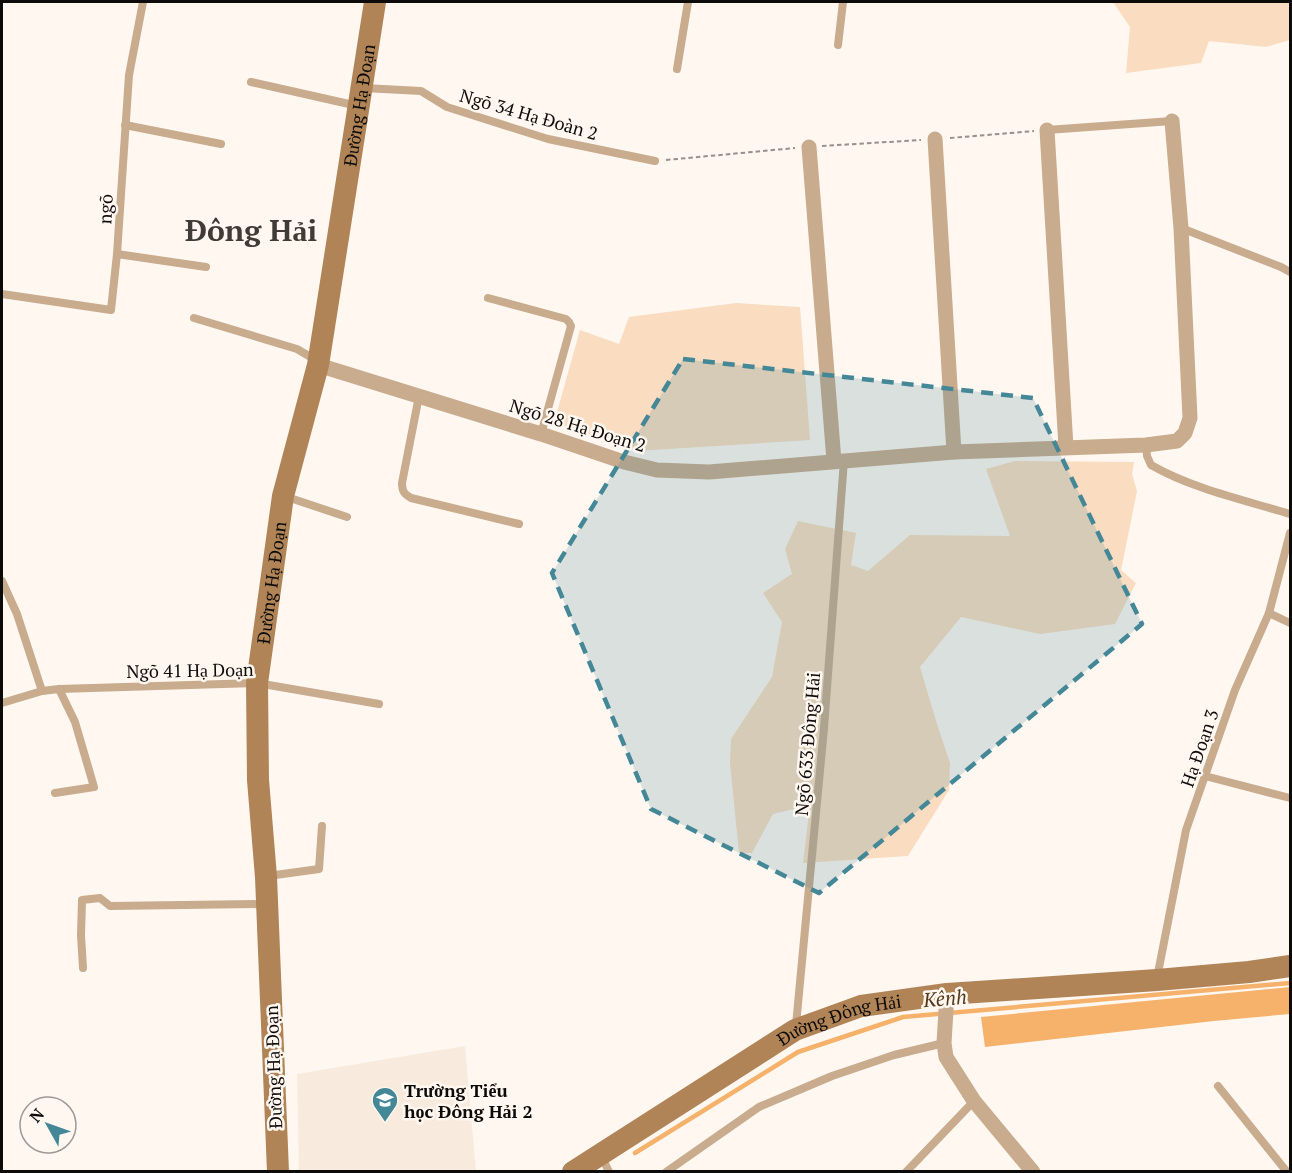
<svg xmlns="http://www.w3.org/2000/svg" width="1292" height="1173" viewBox="0 0 1292 1173" font-family="'PT Serif',serif">
<style>
.built{fill:#f8ebde}
.green{fill:#fadcc0}
.water{fill:#f6b16a}
.lines{fill:none;stroke-linecap:round;stroke-linejoin:round}
.stream{stroke:#f6b16a;stroke-width:4.5}
.path{stroke:#96918c;stroke-width:2;stroke-dasharray:4.5 3;stroke-linecap:butt}
.lane{stroke:#c9ab8d;stroke-width:8}
.street{stroke:#c9ab8d;stroke-width:15}
.secondary{stroke:#b08457;stroke-width:22}
.marked{fill:#448797;fill-opacity:0.2;stroke:#448797;stroke-width:4.5;stroke-dasharray:12 8;stroke-linejoin:round}
.labels{text-anchor:middle;dominant-baseline:central;stroke-width:5;stroke-linejoin:round;paint-order:stroke}
.street-label{font-size:18px;fill:#0d0b09;stroke:#fff7f0}
.poi-label{font-size:18px;font-weight:bold;fill:#0d0b09;stroke:#fff7f0;text-anchor:start}
.water-label{font-size:20px;font-style:italic;fill:#533719;stroke:#fff7f0}
.town-label{font-size:30px;font-weight:bold;fill:#413b36;stroke:#fff7f0}
</style>
<rect width="100%" height="100%" fill="#fff7f0"/>
<path class="built" d="M465 1046 476 1171H299L297 1074Z"/>
<g class="green">
<path d="M1113 2H1290V40L1266 47 1209 41 1201 63 1126 73 1130 27Z"/>
<path d="M736 303 800 307 810 440 637 451 554 423 580 330 619 344 629 317Z"/>
<path d="M1015 461 1134 462 1132 474 1137 491 1121 570 1136 583 1115 624 1040 634 961 617 920 667 937 724 950 763 949 790 908 856 803 863 810 805 773 814 752 853H739L730 763 731 739 772 677 782 622 763 593 792 574 785 549 798 521 856 533 851 565 868 571 910 535 1010 536 986 469Z"/>
</g>
<path class="water" d="M1290 987V1014L1214 1021 985 1047 981 1017Z"/>
<g class="lines">
<path class="stream" d="M635 1153 798 1052 903 1017 1290 983"/>
<g class="path">
<path d="M950 138 1034 131"/>
<path d="M822 146 921 140"/>
<path d="M666 160 795 148"/>
</g>
<g class="lane">
<path d="M838 45 843 2"/>
<path d="M677 69 688 2"/>
<path d="M251 82 358 106"/>
<path d="M364 88 421 91 447 107 548 139 655 161"/>
<path d="M125 125 221 144"/>
<path d="M1047 130 1172 121"/>
<path d="M1181 228 1281 267 1290 272"/>
<path d="M117 254 206 267"/>
<path d="M2 294 111 310 117 254 129 75 143 2"/>
<path d="M488 298 566 319 569 322 571 326 541 434"/>
<path d="M194 318 297 349 314 359 315 362"/>
<path d="M419 396 402 483C402 491 404 494 411 498L519 524"/>
<path d="M1146 445 1147 456 1151 465C1193 489 1244 500 1290 514"/>
<path d="M284 496 347 517"/>
<path d="M2 581 17 614 42 691"/>
<path d="M1269 613 1290 623"/>
<path d="M2 703 42 691 59 689 257 683 379 704"/>
<path d="M1205 776 1290 798"/>
<path d="M55 793 94 787 75 722 59 689"/>
<path d="M268 876 319 869 322 826"/>
<path d="M83 968 81 935 82 900 100 898 110 906 265 904"/>
<path d="M1157 978 1186 830 1235 690 1269 613 1290 533"/>
<path d="M796 1025 824 728 844 460"/>
<path d="M1218 1086 1287 1172"/>
<path d="M602 1157 609 1172"/>
<path d="M666 1172 759 1107 832 1076 894 1055 944 1043"/>
<path d="M906 1172 974 1101"/>
</g>
<g class="street">
<path d="M1047 130 1066 447"/>
<path d="M935 139 954 452"/>
<path d="M809 147 834 461"/>
<path d="M318 365 541 434 624 462 657 470 709 472 954 452 1146 445 1177 441 1185 433 1190 418 1181 228 1172 121"/>
<path d="M947 994 944 1043 946 1057 974 1101 1033 1172"/>
</g>
<g class="secondary">
<path id="s1" d="M278 1172 266 877 258 780 257 683 283 496 318 365 375 2"/>
<path id="s2" d="M573 1172 795 1030 861 1006 947 994 1157 980 1249 972 1290 966"/>
</g>
</g>
<path class="marked" d="M683 359 1033 398 1142 624 819 893 651 809 552 573Z"/>
<defs>
<g id="school-pin" transform="scale(1.35)"><path d="M0 17L-7.5 6A9.5 9.5 0 1 1 7.5 6Z" fill="#448797" stroke="#fff7f0"/><path d="M0-5L7-2L0 1L-7-2ZM-4 1L0 2.5L4 1V4Q0 6-4 4Z" fill="#fff"/></g>
</defs>
<g fill-rule="evenodd">
<use href="#school-pin" x="385" y="1100"/>
</g>
<g class="labels">
<g class="street-label">
<text stroke="none"><textPath href="#s1" startOffset="1077">Đường Hạ Đoạn</textPath></text>
<text transform="translate(529 114) rotate(16)">Ngõ 34 Hạ Đoàn 2</text>
<text transform="translate(105 209) rotate(-87)">ngõ</text>
<text transform="translate(578 425) rotate(17)">Ngõ 28 Hạ Đoạn 2</text>
<text stroke="none"><textPath href="#s1" startOffset="591">Đường Hạ Đoạn</textPath></text>
<text transform="translate(190 670) rotate(-1)">Ngõ 41 Hạ Doạn</text>
<text transform="translate(807 744) rotate(-85)">Ngõ 633 Đông Hải</text>
<text transform="translate(1199 748) rotate(-71)">Hạ Đoạn 3</text>
<text stroke="none"><textPath href="#s2" startOffset="309">Đường Đông Hải</textPath></text>
<text transform="translate(273 1067) rotate(-92)">Đường Hạ Đoạn</text>
</g>
<g class="poi-label">
<text x="404" y="1090">Trường Tiểu<tspan x="404" dy="21">học Đông Hải 2</tspan></text>
</g>
<g class="water-label">
<text transform="translate(945 998) rotate(-5)">Kênh</text>
</g>
<g class="town-label">
<text x="251" y="230">Đông Hải</text>
</g>
</g>
<rect width="1292" height="1173" fill="none" stroke="#0d0b09" stroke-width="6"/>
<g transform="translate(48 1125) rotate(310)"><circle r="28" fill="#fff7f0" stroke="#9e9994" stroke-width="1.5"/>
<path d="M0-4.5L10 22L0 15L-10 22Z" fill="#448797"/>
<text y="-9" font-size="16" font-weight="bold" text-anchor="middle" fill="#0d0b09">N</text>
</g>
</svg>
